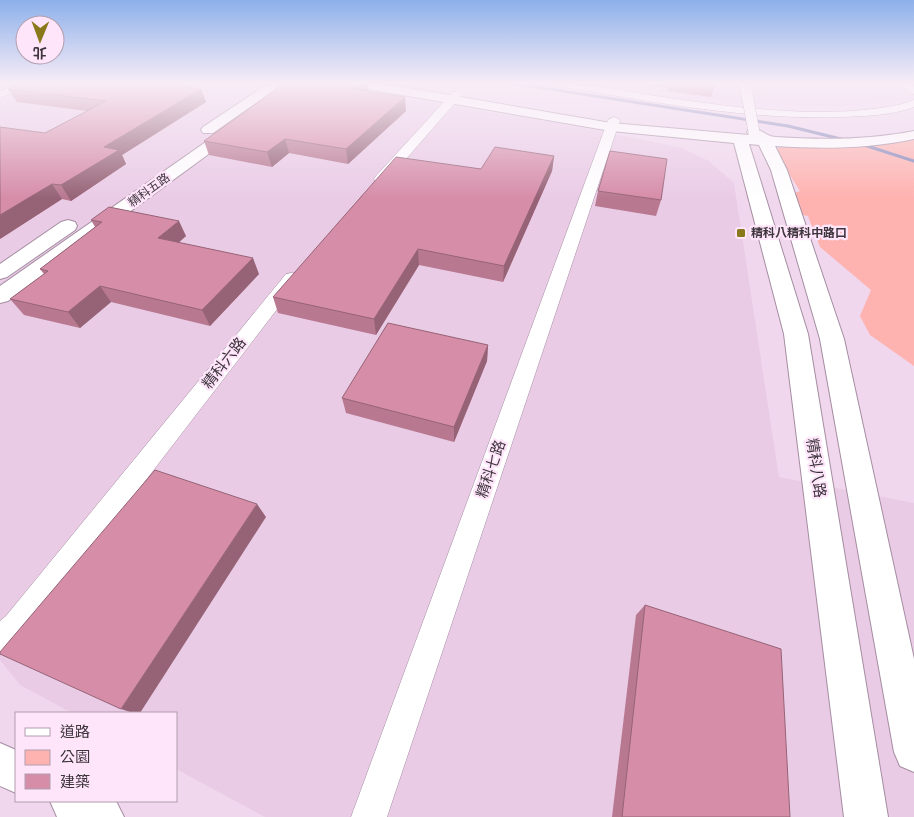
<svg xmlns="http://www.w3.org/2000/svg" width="914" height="817" viewBox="0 0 914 817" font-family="'Nunito Sans','Noto Sans TC',sans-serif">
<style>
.built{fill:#eacbe6}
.green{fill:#feb3b0}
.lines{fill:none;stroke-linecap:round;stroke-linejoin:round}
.stream{stroke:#8587b8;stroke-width:3}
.minor-casing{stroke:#a48da1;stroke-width:1}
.tertiary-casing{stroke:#a48da1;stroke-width:2}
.minor{fill:#fff;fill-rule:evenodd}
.tertiary{fill:#fff;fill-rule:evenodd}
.minor-bridge-casing{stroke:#a48da1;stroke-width:12;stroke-linecap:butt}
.minor-bridge{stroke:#fff;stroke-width:11}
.wall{fill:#b87990}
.shaded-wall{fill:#966376}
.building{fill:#d68da8;stroke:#966376}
.poi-dot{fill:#8a781c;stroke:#fee5fa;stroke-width:2}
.labels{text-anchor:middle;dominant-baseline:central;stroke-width:4.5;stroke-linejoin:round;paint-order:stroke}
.far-street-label{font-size:12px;fill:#3d343c;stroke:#fee5fa}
.far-poi-label{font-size:12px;font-weight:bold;fill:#3d343c;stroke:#fee5fa;text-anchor:start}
.street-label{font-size:15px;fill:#3d343c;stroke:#fee5fa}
</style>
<rect width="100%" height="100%" fill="#f0d7ed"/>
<g class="built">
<path d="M0 83H332L416 100 581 127 682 148 709 161 734 183 779 477 914 503V817H265L176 769V713H72L20 685 0 660Z"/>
<path d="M602 83H914V100L843 106 749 104Z"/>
</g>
<path class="green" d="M914 137V366L870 335 860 316 871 290 820 247 808 216 788 212 784 197 800 191 777 155 778 148 784 145Z"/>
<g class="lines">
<g class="stream">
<path d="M511 83 788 126 845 140"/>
<path d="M861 144 914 161"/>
</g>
<g class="minor-casing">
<g id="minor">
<path d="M19 83H33L0 98V91Z"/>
<path d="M552 83C592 83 630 92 669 98 737 108 824 119 892 106 900 105 907 102 914 100V107C890 116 864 116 839 117 744 120 650 101 557 86Z"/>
<path d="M896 83H909L914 87V94Z"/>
<path d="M457 91 461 92 462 94 461 96 386 182H376L374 179 376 176 453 92Z"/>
<path d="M614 117 620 120 387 817H351L608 120Z"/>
<path d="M292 273 298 274 300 278 298 282 26 636 10 649 0 654V621L6 616 286 274Z"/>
</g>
</g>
<g class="tertiary-casing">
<g id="tertiary">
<path d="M269 83H284L213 133H203L201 130 203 127Z"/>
<path d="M350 83H380L611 123 749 135 747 132 749 129C760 126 765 137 776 137 822 140 869 140 914 131V139C868 149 821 149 775 146L787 170 844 339 914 659V772L900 766 894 752 820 339 771 170 759 145 749 144 808 334 888 817H844L784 334 734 143 611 131 356 87Z"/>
<path d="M235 124 240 125 242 128 240 131 8 301 0 303V286L230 125Z"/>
<path d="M68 220 75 222 77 226 75 230 7 277 0 279V264L61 222Z"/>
<path d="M0 743 16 750V793L0 786Z"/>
<path d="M50 801H116L124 817H57Z"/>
</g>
</g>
<use href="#minor" class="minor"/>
<use href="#tertiary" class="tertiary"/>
<g class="minor-bridge-casing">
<path id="minor-bridge" d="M745 83 754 132"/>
</g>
<use href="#minor-bridge" class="minor-bridge"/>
</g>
<g class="wall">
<path d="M628 83H716L711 97 668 91V88Z"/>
<path d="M8 89H201L206 102 122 155 126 164 71 201 62 199 0 239 45 133 87 111 17 102Z"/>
<path d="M368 91V92L406 111 348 164 289 153 272 167 209 155 204 141Z"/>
<path d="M554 156 552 171 503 282 419 265 376 335 278 313 273 297 481 169Z"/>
<path d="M598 191 661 200 656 216 595 206Z"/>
<path d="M91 220 186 236 179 242 259 274 210 326 111 302 80 328 24 315 10 299 44 274 40 269 95 227Z"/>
<path d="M488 345 487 361 454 442 346 413 342 398Z"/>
<path d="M645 605 790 817H612L636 615Z"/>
</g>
<g class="shaded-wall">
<path d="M360 83H368V91L354 103 352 89Z"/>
<path d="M201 89 206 102 122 155 126 164 71 201 61 185 104 147Z"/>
<path d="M405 97 406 111 348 164 346 149Z"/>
<path d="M285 139 289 153 272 167 267 152Z"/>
<path d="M554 156 552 171 503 282 504 266Z"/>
<path d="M52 184 62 199 0 239V215Z"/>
<path d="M179 221 186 236 166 254 158 238Z"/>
<path d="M418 249 419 265 376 335 374 319Z"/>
<path d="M253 258 259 274 210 326 202 310Z"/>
<path d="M100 286 111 302 80 328 68 312Z"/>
<path d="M488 345 487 361 454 442V427Z"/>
<path d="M257 504 266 517 140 713H133L121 709Z"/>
</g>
<g class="building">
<path d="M21 83H166L201 89 104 147 119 150 61 185 52 184 0 215V127L45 133 106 101 8 89Z"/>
<path d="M285 83H360L352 89 405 97 346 149 285 139 267 152 204 141Z"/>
<path d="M495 147 554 156 504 266 418 249 374 319 273 297 396 157 481 169Z"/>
<path d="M610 151 667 159 661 200 598 191Z"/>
<path d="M109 207 179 221 158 238 253 258 202 310 100 286 68 312 10 299 48 271 40 269 102 222 91 220Z"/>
<path d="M388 323 488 345 454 427 342 398Z"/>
<path d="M155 470 257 504 121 709 0 654V652Z"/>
<path d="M645 605 781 649 790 817H622Z"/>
</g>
<linearGradient id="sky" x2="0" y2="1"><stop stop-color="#8db0ea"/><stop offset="0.42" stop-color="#f8edf7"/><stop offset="1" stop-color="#f8edf7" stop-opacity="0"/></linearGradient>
<rect width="914" height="198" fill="url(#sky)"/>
<rect class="poi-dot" x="736" y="228" width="10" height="10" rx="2.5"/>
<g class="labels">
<g class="far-street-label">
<text transform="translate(149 190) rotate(-36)">精科五路</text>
</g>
<g class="far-poi-label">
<text x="751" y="233">精科八精科中路口</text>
</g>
<g class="street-label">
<text transform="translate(224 363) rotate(-52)">精科六路</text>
<text transform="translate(816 468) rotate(82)">精科八路</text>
<text transform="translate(491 469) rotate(-71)">精科七路</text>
</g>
</g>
<rect x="15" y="712" width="162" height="90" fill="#fee5fa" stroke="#b19eae"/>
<rect x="25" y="728" width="25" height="8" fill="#ffffff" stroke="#b19eae"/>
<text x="60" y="737" font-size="15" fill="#3d343c">道路</text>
<rect x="25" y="750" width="25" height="15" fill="#feb3b0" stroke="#b19eae"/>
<text x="60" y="762" font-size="15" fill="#3d343c">公園</text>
<rect x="25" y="774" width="25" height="15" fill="#d68da8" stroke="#b19eae"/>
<text x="60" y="787" font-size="15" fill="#3d343c">建築</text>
<g transform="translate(40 40) rotate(181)"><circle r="24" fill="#fee5fa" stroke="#b19eae"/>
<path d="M0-4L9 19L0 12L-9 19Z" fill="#8a781c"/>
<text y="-8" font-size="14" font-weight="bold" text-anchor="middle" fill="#3d343c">北</text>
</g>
</svg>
